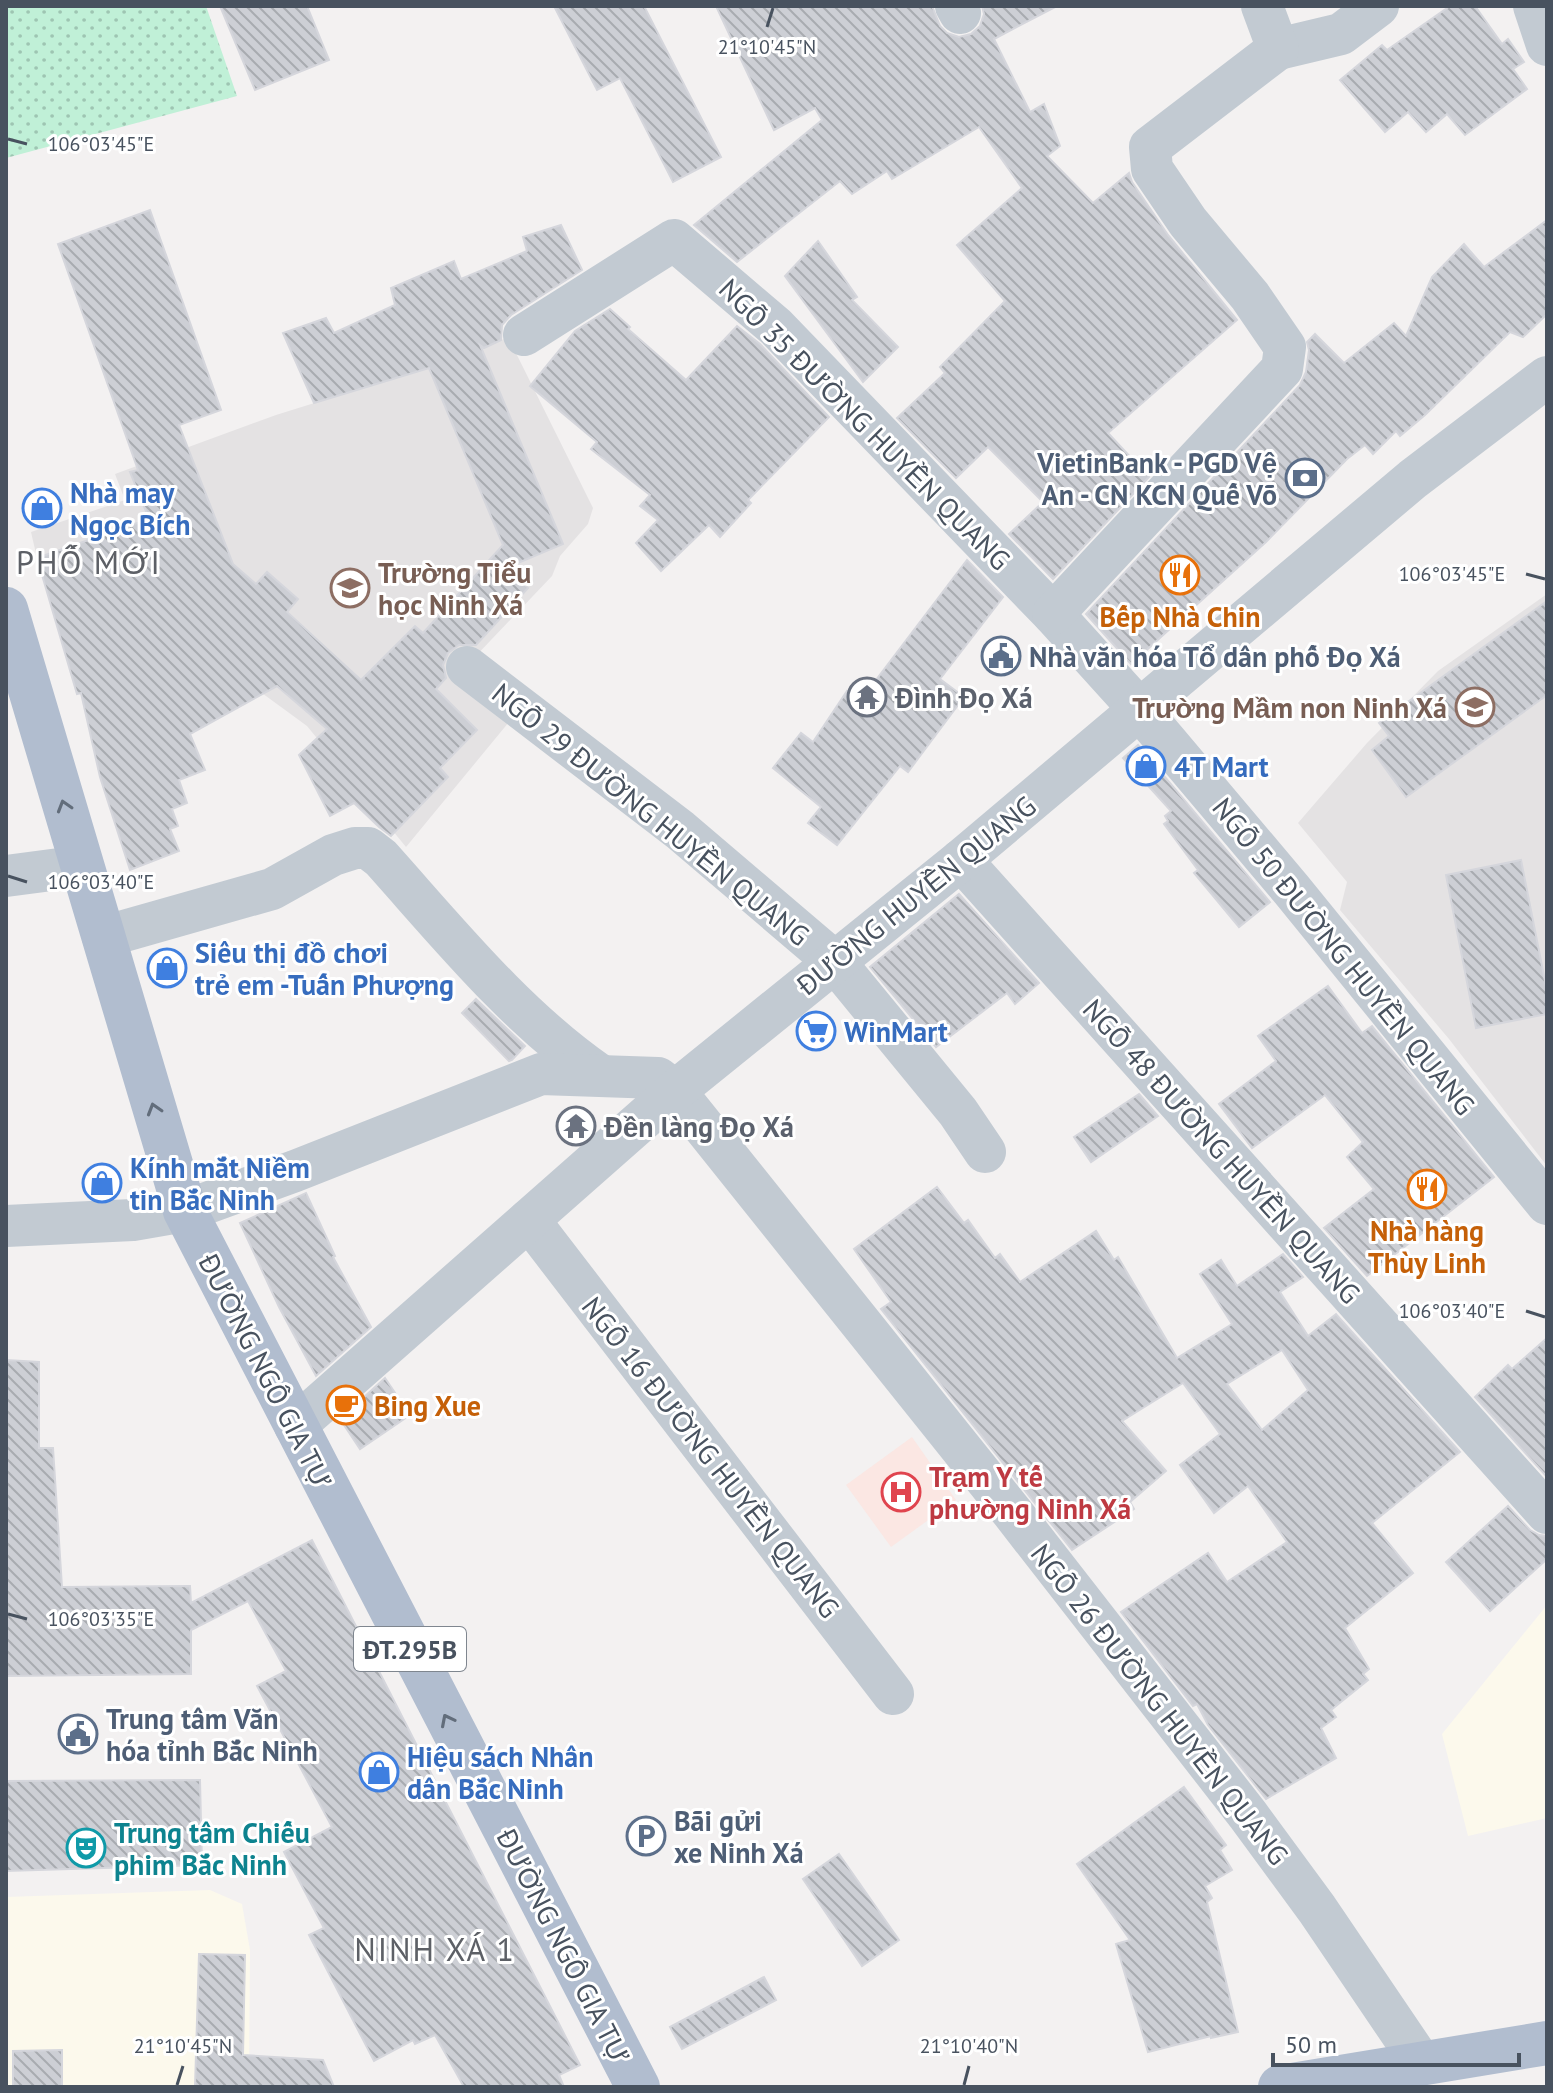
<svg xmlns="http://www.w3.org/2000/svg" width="1553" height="2093" viewBox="0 0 1553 2093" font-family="'PT Sans',sans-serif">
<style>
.commercial{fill:#fcf9ec}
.education{fill:#e4e2e3}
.medical{fill:#fbe7e3}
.grass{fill:url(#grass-dots)}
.building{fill:url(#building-back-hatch);stroke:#d5d6dc;stroke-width:2;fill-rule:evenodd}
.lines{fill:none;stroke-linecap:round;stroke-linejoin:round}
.minor{stroke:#c2cad2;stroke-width:42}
.major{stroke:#b1bdcf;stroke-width:44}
.oneway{stroke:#626d7b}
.ticks{fill:none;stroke:#48525f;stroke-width:3}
.labels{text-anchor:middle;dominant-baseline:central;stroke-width:6;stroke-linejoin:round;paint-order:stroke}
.shield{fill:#fff;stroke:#7f868f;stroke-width:2}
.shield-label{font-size:26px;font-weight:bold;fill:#48525f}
.street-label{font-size:28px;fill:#48525f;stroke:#fff}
.service-label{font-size:28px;font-weight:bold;fill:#4e5e75;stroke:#fff;text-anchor:start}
.shop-label{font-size:28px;font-weight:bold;fill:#366cbe;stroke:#fff;text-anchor:start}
.education-label{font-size:28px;font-weight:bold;fill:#785e54;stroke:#fff;text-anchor:start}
.food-label{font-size:28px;font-weight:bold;fill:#c56008;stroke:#fff}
.worship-label{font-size:28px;font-weight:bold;fill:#5b616d;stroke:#fff;text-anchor:start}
.health-label{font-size:28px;font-weight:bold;fill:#be3a42;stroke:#fff;text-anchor:start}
.culture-label{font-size:28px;font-weight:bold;fill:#0d838f;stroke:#fff;text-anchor:start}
.quarter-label{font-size:32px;letter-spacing:2px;fill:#5d6066;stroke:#fff}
.ticks-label{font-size:20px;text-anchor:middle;fill:#48525f;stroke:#fff;stroke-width:6;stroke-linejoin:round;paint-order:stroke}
</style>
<defs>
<pattern id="grass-dots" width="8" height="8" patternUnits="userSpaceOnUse" patternTransform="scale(2)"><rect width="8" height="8" fill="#c0f0d7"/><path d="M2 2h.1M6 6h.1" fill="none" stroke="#9ec5b2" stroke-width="1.8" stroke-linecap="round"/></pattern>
<pattern id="building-back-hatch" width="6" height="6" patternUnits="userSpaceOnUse" patternTransform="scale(2)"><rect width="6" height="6" fill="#cdcfd5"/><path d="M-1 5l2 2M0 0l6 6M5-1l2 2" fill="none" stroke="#a8abb0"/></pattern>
</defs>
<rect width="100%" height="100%" fill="#f3f1f1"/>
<g class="commercial">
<path d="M1547 1605V1818L1468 1836 1442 1734Z"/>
<path d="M210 1890 242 1904 250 1950 249 2087H6V1897Z"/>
</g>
<g class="education">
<path d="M508 337 593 508 588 524 560 556 552 576 472 660 523 705 406 847 307 726 248 683 37 558 31 532 125 500 115 474 276 415 465 356Z"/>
<path d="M1547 594V1166L1449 1039 1340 910 1347 882 1298 823 1367 743 1438 671Z"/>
</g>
<path class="medical" d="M912 1437 956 1500 891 1547 846 1485Z"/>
<path class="grass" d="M6 6H206L237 96 6 158Z"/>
<g class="building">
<path d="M220 6H307L329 60 255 90Z"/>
<path d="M554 6H644L721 157 673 182 620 78 597 90Z"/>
<path d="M716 6H932L940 26 947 33 959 37 971 34 980 26 984 14 982 6H1057L994 39 1030 112 1044 104 1060 146 1047 156 1093 203 1129 173 1132 182 1168 235 1237 320 1108 433 1149 477 1053 579 1009 534 1043 502 988 447 956 478 897 418 945 373 940 367 1005 301 957 245 1022 188 979 127 892 179 887 171 852 194 840 181 737 262 694 225 822 120 815 108 774 130Z"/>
<path d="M1450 6H1475L1502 44 1508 39 1524 62 1513 69 1527 89 1465 135 1447 114 1426 132 1408 112 1385 132 1340 80 1382 45 1387 50Z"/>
<path d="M150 210 221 410 179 425 233 564 256 584 267 572 298 599 287 612 361 680 415 626 423 633 503 545 429 368 314 403 283 333 326 318 334 333 395 305 391 288 454 261 461 279 527 251 523 237 561 225 582 270 511 315 502 325 501 340 484 348 480 345 563 544 506 568 528 588 476 645H459L448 653 443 665 446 678 436 689 477 730 440 768 448 777 391 836 379 827 354 803 330 816 299 755 327 729 277 686 190 734 205 770 179 780 187 803 172 809 178 826 170 829 179 851 130 870 100 777 81 693 77 694 37 558 149 519 130 472 138 470 58 244Z"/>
<path d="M1547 220V314L1523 337 1510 332 1425 415 1400 436 1396 431 1373 454 1365 445 1347 459 1266 542 1131 664 1086 614 1300 385 1306 372 1309 350 1307 342 1315 334 1344 363 1394 323 1406 336 1432 277 1464 244 1484 267Z"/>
<path d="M818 241 857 297 852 300 898 347 863 382 785 276Z"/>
<path d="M610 309 630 327 628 329 686 380 737 326 760 344 829 417 748 500 751 503 720 537 709 525 661 571 636 543 658 520 640 506 650 495 591 449 597 442 530 386 575 331Z"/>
<path d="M967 560 1003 597 940 679 964 697 908 772 900 766 837 845 808 823 821 807 773 768 801 733 813 742 847 691 860 701Z"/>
<path d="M1547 601V695L1406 797 1372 750 1389 736 1379 723Z"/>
<path d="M1138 745 1270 902 1239 927 1194 873 1198 870 1164 824 1168 821 1165 816 1171 811 1123 758Z"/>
<path d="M1521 860 1547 991V1014L1476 1028 1446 875Z"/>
<path d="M959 894 1039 983 1015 1004 1007 993 936 1047 870 967Z"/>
<path d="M1328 986 1362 1033 1372 1026 1494 1177 1367 1276 1324 1228 1374 1189 1347 1157 1363 1142 1325 1095 1252 1148 1219 1104 1276 1061 1258 1036Z"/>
<path d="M476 999 525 1046 512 1060 509 1061 462 1013Z"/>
<path d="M1139 1094 1158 1116 1091 1162 1074 1137Z"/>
<path d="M937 1187 964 1223 968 1220 995 1258 1000 1254 1020 1282 1096 1231 1114 1260 1118 1257 1177 1358 1232 1324 1200 1274 1221 1260 1237 1286 1283 1254 1303 1277 1280 1292 1308 1336 1336 1314 1460 1452 1372 1523 1413 1573 1345 1628 1369 1669 1363 1674 1368 1680 1331 1710 1336 1717 1321 1728 1336 1758 1266 1799 1208 1725 1197 1704 1193 1706 1121 1612 1208 1553 1227 1582 1287 1542 1248 1486 1214 1513 1180 1465 1220 1434 1183 1383 1122 1421 1166 1471 1130 1502 1134 1509 1072 1550 881 1309 891 1302 854 1249ZM1282 1350 1308 1390 1262 1430 1227 1384Z"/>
<path d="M306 1193 335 1256 333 1257 371 1327 316 1376 279 1307 240 1223Z"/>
<path d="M1547 1338V1477L1475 1397 1508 1365 1512 1369Z"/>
<path d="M6 1360 39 1362V1448H53L62 1587 190 1586 191 1603 312 1540 580 2065 559 2075 564 2087H464L435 2035 415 2044 413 2040 374 2061 309 1935 324 1928 284 1852 332 1827 257 1686 286 1671 248 1601 191 1630V1674L6 1676Z"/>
<path d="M385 1378 410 1415 360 1449 340 1419Z"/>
<path d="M1508 1506 1530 1530 1539 1535 1547 1536V1559L1490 1611 1446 1562Z"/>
<path d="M200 1780 202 1865 6 1871V1781Z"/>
<path d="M1184 1787 1226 1845 1220 1850 1232 1870 1205 1886 1212 1898 1207 1902 1238 2032 1211 2038V2036L1148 2052 1116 1944 1130 1940 1077 1864Z"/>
<path d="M839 1854 899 1940 862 1966 803 1879Z"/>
<path d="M199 1954 245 1955 243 2055 323 2060 334 2087H195Z"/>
<path d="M764 1977 776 2000 682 2049 670 2027Z"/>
<path d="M62 2050V2087H13V2051Z"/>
</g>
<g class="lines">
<g class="minor">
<path d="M956 6 960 13"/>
<path d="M1534 6 1547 45"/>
<path d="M1278 49 1341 34 1378 6"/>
<path d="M524 335 674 240 776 327 1053 614 1139 709 1291 889 1547 1204"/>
<path d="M1053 614 1282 369 1285 347 1250 296 1188 222 1152 169 1150 147 1278 49 1262 6"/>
<path d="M467 667 680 830 835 962 958 1112 985 1152"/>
<path d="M961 860 1547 1513"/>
<path d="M6 876 82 866"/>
<path d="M103 937 272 889 333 855 355 848H368L381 858C449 934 516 1017 600 1075"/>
<path d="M529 1220 893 1694"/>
<path d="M6 1226 133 1220 185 1211 295 1171 541 1074 658 1078 675 1091 1012 1512 1248 1815 1317 1909 1422 2064"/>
<path d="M295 1426 675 1091 961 860 1413 479 1547 377"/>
</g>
<g class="major">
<path d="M6 609 185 1211 638 2087"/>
<path d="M1280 2087 1547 2043"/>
</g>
</g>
<defs><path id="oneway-chevron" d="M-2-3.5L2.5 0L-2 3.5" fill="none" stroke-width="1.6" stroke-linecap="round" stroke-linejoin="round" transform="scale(2)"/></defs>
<g class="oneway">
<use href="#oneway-chevron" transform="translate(64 806) rotate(-107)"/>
<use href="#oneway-chevron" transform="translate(154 1109) rotate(-107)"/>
<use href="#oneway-chevron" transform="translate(447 1720) rotate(-117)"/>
</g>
<path class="ticks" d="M767 27 773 8M8 139 27 144M1526 574 1545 579M8 876 27 882M1526 1311 1545 1317M8 1614 27 1619M177 2085 183 2066M964 2085 969 2066"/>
<defs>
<g id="bank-ring" transform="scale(2)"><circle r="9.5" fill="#fff" stroke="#5c6f8a" stroke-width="1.5"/><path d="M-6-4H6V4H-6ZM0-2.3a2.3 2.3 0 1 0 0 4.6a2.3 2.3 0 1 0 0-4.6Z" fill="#5c6f8a"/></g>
<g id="shop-ring" transform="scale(2)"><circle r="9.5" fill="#fff" stroke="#3f7fe0" stroke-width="1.5"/><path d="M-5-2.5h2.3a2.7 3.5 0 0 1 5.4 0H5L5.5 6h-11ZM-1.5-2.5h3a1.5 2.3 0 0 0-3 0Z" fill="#3f7fe0"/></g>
<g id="restaurant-ring" transform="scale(2)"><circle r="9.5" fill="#fff" stroke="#e8710a" stroke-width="1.5"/><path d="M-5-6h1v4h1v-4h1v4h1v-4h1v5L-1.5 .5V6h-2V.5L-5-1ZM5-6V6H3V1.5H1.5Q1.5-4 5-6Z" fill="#e8710a"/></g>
<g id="school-ring" transform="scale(2)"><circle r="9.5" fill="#fff" stroke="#8d6e63" stroke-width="1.5"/><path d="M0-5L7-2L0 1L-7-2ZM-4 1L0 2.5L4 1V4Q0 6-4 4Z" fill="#8d6e63"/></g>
<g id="civic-ring" transform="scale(2)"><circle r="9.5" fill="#fff" stroke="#5c6f8a" stroke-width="1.5"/><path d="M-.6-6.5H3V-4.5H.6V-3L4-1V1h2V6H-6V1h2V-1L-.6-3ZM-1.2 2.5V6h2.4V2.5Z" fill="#5c6f8a"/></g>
<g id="temple-ring" transform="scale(2)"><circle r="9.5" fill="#fff" stroke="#6b7280" stroke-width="1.5"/><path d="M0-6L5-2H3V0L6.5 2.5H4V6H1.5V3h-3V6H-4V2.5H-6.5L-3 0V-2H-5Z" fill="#6b7280"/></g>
<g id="supermarket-ring" transform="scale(2)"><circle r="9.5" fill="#fff" stroke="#3f7fe0" stroke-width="1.5"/><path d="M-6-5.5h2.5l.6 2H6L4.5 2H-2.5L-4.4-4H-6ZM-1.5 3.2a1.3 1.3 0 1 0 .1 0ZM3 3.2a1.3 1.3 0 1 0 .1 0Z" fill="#3f7fe0"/></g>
<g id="cafe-ring" transform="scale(2)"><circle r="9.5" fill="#fff" stroke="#e8710a" stroke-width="1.5"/><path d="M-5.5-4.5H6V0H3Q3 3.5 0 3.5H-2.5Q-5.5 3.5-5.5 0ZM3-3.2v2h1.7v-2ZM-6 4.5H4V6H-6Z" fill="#e8710a"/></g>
<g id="hospital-ring" transform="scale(2)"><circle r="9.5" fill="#fff" stroke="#e0444e" stroke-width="1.5"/><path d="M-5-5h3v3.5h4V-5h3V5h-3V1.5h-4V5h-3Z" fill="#e0444e"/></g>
<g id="parking-ring" transform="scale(2)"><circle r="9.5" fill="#fff" stroke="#5c6f8a" stroke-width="1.5"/><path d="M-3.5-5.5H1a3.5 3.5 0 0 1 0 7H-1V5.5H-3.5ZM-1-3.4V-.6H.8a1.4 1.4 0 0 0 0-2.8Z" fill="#5c6f8a"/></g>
<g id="theatre-ring" transform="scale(2)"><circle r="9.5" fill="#fff" stroke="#0f9aa8" stroke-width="1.5"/><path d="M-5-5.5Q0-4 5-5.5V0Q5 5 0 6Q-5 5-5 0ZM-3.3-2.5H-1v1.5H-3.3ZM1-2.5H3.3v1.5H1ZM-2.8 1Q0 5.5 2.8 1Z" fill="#0f9aa8"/></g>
</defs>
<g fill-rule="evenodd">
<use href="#bank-ring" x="1305" y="478"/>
<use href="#shop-ring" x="42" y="508"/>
<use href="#restaurant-ring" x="1180" y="575"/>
<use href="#school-ring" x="350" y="588"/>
<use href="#civic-ring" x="1001" y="656"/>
<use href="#temple-ring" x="867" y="697"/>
<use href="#school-ring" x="1475" y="707"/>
<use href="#shop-ring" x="1146" y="766"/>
<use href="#shop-ring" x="167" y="968"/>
<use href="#supermarket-ring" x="816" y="1031"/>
<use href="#temple-ring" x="576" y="1126"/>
<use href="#shop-ring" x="102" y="1183"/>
<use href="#restaurant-ring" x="1427" y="1189"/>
<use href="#cafe-ring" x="346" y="1405"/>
<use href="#hospital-ring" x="901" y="1492"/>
<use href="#civic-ring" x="78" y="1734"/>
<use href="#shop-ring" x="379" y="1772"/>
<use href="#parking-ring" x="646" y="1836"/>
<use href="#theatre-ring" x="86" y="1848"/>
</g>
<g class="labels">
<rect class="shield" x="354" y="1627" width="112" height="44" rx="6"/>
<g class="shield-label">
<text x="410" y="1649">ĐT.295B</text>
</g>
<g class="street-label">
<text transform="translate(865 424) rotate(45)">NGÕ 35 ĐƯỜNG HUYỀN QUANG</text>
<text transform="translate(651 814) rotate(39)">NGÕ 29 ĐƯỜNG HUYỀN QUANG</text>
<text transform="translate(916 895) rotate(-39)">ĐƯỜNG HUYỀN QUANG</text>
<text transform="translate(1344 956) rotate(51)">NGÕ 50 ĐƯỜNG HUYỀN QUANG</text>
<text transform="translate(1222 1151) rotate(48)">NGÕ 48 ĐƯỜNG HUYỀN QUANG</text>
<text transform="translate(266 1371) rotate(63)">ĐƯỜNG NGÔ GIA TỰ</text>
<text transform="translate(711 1457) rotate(52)">NGÕ 16 ĐƯỜNG HUYỀN QUANG</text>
<text transform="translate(1160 1704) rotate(52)">NGÕ 26 ĐƯỜNG HUYỀN QUANG</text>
<text transform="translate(564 1946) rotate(63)">ĐƯỜNG NGÔ GIA TỰ</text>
</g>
<g class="service-label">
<text x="1277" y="462" text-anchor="end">VietinBank - PGD Vệ<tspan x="1277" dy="32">An - CN KCN Quế Võ</tspan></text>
<text x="1029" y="656">Nhà văn hóa Tổ dân phố Đọ Xá</text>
<text x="106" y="1718">Trung tâm Văn<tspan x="106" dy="32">hóa tỉnh Bắc Ninh</tspan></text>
<text x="674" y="1820">Bãi gửi<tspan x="674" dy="32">xe Ninh Xá</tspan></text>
</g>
<g class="shop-label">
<text x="70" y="492">Nhà may<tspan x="70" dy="32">Ngọc Bích</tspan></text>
<text x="1174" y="766">4T Mart</text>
<text x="195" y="952">Siêu thị đồ chơi<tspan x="195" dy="32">trẻ em -Tuấn Phượng</tspan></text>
<text x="844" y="1031">WinMart</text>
<text x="130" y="1167">Kính mắt Niềm<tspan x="130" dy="32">tin Bắc Ninh</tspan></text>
<text x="407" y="1756">Hiệu sách Nhân<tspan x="407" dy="32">dân Bắc Ninh</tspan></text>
</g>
<g class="education-label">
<text x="378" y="572">Trường Tiểu<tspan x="378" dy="32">học Ninh Xá</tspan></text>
<text x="1447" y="707" text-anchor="end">Trường Mầm non Ninh Xá</text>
</g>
<g class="food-label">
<text x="1180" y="616">Bếp Nhà Chin</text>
<text x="1427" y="1230">Nhà hàng<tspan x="1427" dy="32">Thùy Linh</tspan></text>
<text x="374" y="1405" text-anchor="start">Bing Xue</text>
</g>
<g class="worship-label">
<text x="895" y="697">Đình Đọ Xá</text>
<text x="604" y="1126">Đền làng Đọ Xá</text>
</g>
<g class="health-label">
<text x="929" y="1476">Trạm Y tế<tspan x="929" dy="32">phường Ninh Xá</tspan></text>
</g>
<g class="culture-label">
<text x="114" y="1832">Trung tâm Chiếu<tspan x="114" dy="32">phim Bắc Ninh</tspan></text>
</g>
<g class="quarter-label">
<text x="89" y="562">PHỐ MỚI</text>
<text x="435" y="1949">NINH XÁ 1</text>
</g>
</g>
<g class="ticks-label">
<text x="767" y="54">21°10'45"N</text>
<text x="101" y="151">106°03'45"E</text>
<text x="1452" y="581">106°03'45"E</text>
<text x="101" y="889">106°03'40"E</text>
<text x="1452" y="1318">106°03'40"E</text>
<text x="101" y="1626">106°03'35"E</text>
<text x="183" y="2053">21°10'45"N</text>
<text x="969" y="2053">21°10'40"N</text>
</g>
<rect width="1553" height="2093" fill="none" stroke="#48525f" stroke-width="16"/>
<path d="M1273 2053v12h246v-12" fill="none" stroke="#48525f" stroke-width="4"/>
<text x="1285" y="2053" font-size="24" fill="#48525f" stroke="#ffffff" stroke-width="6" paint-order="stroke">50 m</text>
</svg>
